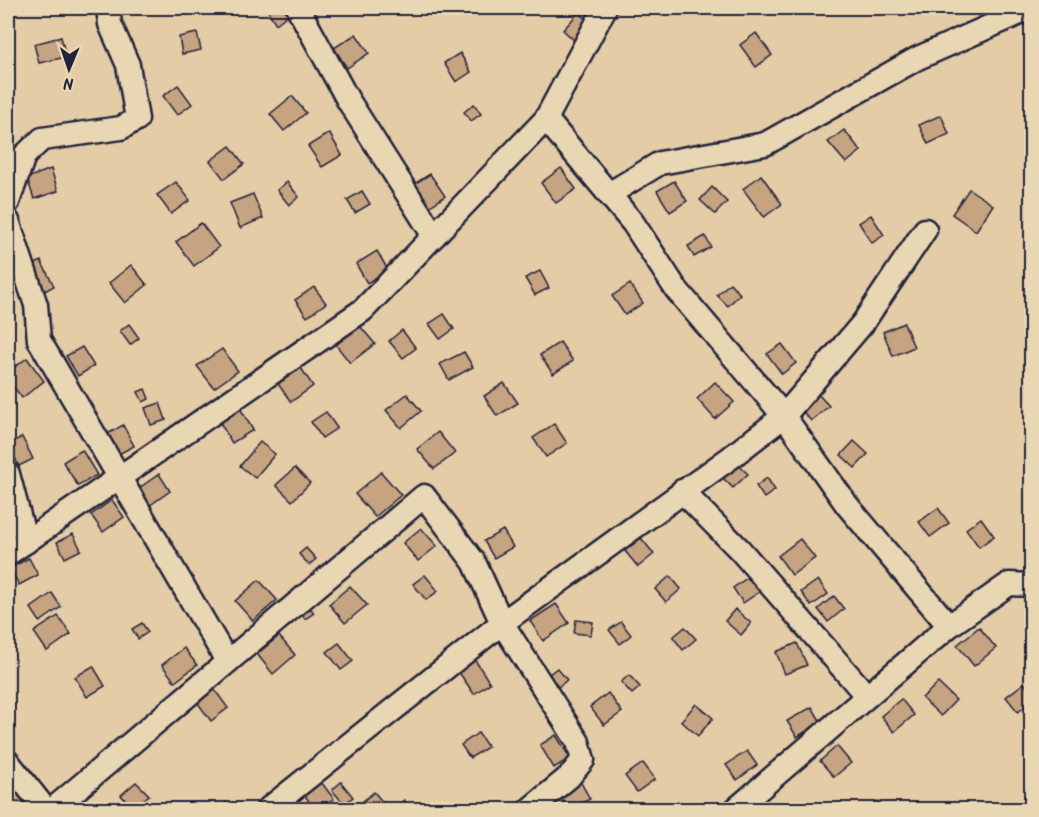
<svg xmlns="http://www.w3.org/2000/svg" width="1039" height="817" viewBox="0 0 1039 817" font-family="Kalam,sans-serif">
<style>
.building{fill:#c6a381;stroke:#22223b;stroke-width:1.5}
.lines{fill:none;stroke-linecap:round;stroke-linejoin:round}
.minor-casing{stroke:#22223b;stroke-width:27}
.minor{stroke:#e9d7b4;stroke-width:22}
</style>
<rect width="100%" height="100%" fill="#e4cca7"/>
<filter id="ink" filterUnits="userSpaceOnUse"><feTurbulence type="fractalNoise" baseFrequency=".0167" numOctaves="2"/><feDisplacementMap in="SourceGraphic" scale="12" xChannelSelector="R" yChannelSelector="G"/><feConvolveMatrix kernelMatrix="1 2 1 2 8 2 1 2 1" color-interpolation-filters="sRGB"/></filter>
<g filter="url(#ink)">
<g class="building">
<path d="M266 8H292L294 10 276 24Z"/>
<path d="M579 12 592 25 576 42 563 30Z"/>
<path d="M197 33 201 50 182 54 179 37Z"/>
<path d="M756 33 772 55 756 67 740 45Z"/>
<path d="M356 34 369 53 347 68 334 48Z"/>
<path d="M61 37 66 57 39 63 34 44Z"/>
<path d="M460 53 471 72 456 82 444 63Z"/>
<path d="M178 85 192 104 177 115 163 96Z"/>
<path d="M292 96 306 113 284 131 270 114Z"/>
<path d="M474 104 481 114 471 121 464 112Z"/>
<path d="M941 115 949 134 928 144 919 125Z"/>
<path d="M844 130 861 151 846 163 828 142Z"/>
<path d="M329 133 342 155 322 167 308 146Z"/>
<path d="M230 146 244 164 224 179 210 161Z"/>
<path d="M561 168 576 189 556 203 541 183Z"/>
<path d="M51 169 58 191 34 199 27 178Z"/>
<path d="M430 174 445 196 426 209 411 186Z"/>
<path d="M761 175 782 204 764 217 743 189Z"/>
<path d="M674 181 687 201 670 212 657 191Z"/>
<path d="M176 182 190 200 171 214 157 195Z"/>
<path d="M287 182 299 197 289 205 277 190Z"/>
<path d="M712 187 727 202 715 214 700 200Z"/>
<path d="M969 189 993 205 976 231 952 214Z"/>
<path d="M362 191 370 204 355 213 347 200Z"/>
<path d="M253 194 263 218 240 228 230 203Z"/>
<path d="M871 215 884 235 872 243 859 223Z"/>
<path d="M201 223 219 247 194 266 176 242Z"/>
<path d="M705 236 711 247 694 257 688 246Z"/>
<path d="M377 251 388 270 367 283 356 264Z"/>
<path d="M41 261 54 286 41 293 28 268Z"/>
<path d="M131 265 147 285 125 303 109 283Z"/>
<path d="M540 271 549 288 535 295 525 278Z"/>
<path d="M730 283 740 294 728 306 717 295Z"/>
<path d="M630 284 643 303 625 315 612 296Z"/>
<path d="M314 287 326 303 307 317 295 300Z"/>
<path d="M444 314 454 329 440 339 429 324Z"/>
<path d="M904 323 914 347 893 356 883 332Z"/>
<path d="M129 324 139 338 130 345 120 331Z"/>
<path d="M360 326 375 344 350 363 336 345Z"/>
<path d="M402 330 416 348 403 358 389 341Z"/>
<path d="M560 342 573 361 553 374 540 355Z"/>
<path d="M782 344 796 363 782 374 767 354Z"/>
<path d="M82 347 94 366 78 376 66 356Z"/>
<path d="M222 349 238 371 214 388 197 366Z"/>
<path d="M464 352 473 367 449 380 440 364Z"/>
<path d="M27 358 44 381 22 398 8 379V372Z"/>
<path d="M301 368 313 386 291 402 278 384Z"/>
<path d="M715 382 734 402 715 419 697 399Z"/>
<path d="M504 383 518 403 497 416 484 396Z"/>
<path d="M145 389 149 399 143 402 138 392Z"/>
<path d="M816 392 829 406 811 421 799 407Z"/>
<path d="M407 394 421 411 401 428 386 410Z"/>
<path d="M160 403 166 420 151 425 145 408Z"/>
<path d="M240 408 253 430 232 443 219 421Z"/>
<path d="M326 412 337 428 322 438 311 422Z"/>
<path d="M554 424 567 443 546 457 533 438Z"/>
<path d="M123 425 134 446 115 456 104 436Z"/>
<path d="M438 432 455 453 434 469 417 449Z"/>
<path d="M22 437 33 459 19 466 8 444Z"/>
<path d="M854 441 868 454 855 468 841 455Z"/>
<path d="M260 442 275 454 255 478 240 466Z"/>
<path d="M82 450 97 475 78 486 63 462Z"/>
<path d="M734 461 748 474 733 488 720 475Z"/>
<path d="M295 468 310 483 292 501 276 485Z"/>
<path d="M381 472 401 495 375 517 355 494Z"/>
<path d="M159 474 170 491 149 506 138 489Z"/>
<path d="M767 478 775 490 764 498 756 486Z"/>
<path d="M112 500 124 517 103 532 91 515Z"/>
<path d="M938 508 949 523 930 537 919 522Z"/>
<path d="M981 518 994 536 979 547 966 529Z"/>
<path d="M421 528 437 546 418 561 403 543Z"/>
<path d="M503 530 513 547 494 558 484 541Z"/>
<path d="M73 534 81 550 65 558 57 542Z"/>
<path d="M641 538 654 554 638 567 625 551Z"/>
<path d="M800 539 815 558 792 575 778 556Z"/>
<path d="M306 548 316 559 309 565 299 554Z"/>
<path d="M29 558 38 575 19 585 10 568Z"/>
<path d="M425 575 438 591 426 600 413 584Z"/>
<path d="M751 575 762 590 743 603 733 588Z"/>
<path d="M670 576 681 589 666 602 655 589Z"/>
<path d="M259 580 277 600 253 621 235 601Z"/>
<path d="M818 580 828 594 811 606 801 592Z"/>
<path d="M350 586 367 605 345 623 329 604Z"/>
<path d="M52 593 61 607 40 622 31 608Z"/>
<path d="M834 596 844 609 828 622 818 609Z"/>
<path d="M307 603 314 613 305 619 298 609Z"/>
<path d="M556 604 569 623 543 641 530 621Z"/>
<path d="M735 609 751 623 741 635 725 621Z"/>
<path d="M58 616 71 634 47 651 34 632Z"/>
<path d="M576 620 593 622 591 635 574 633Z"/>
<path d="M621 622 631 635 620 644 609 630Z"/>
<path d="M142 623 148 632 138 639 132 629Z"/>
<path d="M685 627 696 639 683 650 673 637Z"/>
<path d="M979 627 996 648 974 666 957 645Z"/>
<path d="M279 636 295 655 273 674 257 654Z"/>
<path d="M339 643 353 661 341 670 327 652Z"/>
<path d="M797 643 807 665 785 674 776 652Z"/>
<path d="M184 648 197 665 175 682 162 665Z"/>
<path d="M475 660 490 683 474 694 458 671Z"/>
<path d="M93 666 105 686 87 697 75 677Z"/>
<path d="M557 668 567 680 557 688 548 675Z"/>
<path d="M629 675 640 687 632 694 621 682Z"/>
<path d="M938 683 956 700 941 716 922 698Z"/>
<path d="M1024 683 1032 693V701L1018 712 1006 697Z"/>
<path d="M214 689 228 708 211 721 197 702Z"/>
<path d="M608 693 622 712 604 725 590 707Z"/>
<path d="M901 699 914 715 894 732 881 716Z"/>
<path d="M696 704 713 718 698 736 681 721Z"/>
<path d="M812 707 821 722 797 737 787 721Z"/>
<path d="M478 733 488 747 470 758 461 745Z"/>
<path d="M556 735 570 758 554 768 540 745Z"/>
<path d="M837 746 851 763 834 777 820 761Z"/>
<path d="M747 751 757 765 737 780 726 765Z"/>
<path d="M643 763 655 779 637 792 625 776Z"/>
<path d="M318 778 334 799 315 810 301 790Z"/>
<path d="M579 779 590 799 568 810 558 790Z"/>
<path d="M136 782 149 795 133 809 121 795Z"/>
<path d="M341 782 353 797 344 804 332 790Z"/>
<path d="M15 790 29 808 27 810H8V795Z"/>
<path d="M374 792 385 805 380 810H366L361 803Z"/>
<path d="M404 800 411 810H393Z"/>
<path d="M226 802 233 810H218Z"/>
</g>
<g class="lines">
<g class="minor-casing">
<g id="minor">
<path d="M298 8 348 100 434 236"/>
<path d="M546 119 633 223 676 289 784 416 847 505 949 626"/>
<path d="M609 194 660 163 765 144 918 58 1031 8"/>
<path d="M8 202 24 156 42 139 121 128 137 119 128 65 110 24 108 8"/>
<path d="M8 221 36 305 39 340 227 661"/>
<path d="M8 474 26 542"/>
<path d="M682 491 740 550 866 695"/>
<path d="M8 554 363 310 546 119 605 8"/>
<path d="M8 762 46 810"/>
<path d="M52 810 424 496 474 562 502 623 578 742 583 760 569 777 529 810"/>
<path d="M267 810 502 623 730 458 784 416 863 323 925 230"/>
<path d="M735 810 949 626 1009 584 1032 585"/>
</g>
</g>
<use href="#minor" class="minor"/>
</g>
</g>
<rect width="1039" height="817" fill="none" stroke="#e9d7b4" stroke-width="30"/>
<rect x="15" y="15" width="1009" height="787" fill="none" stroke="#22223b" stroke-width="2" filter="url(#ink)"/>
<g transform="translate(69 69) rotate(182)" stroke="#e9d7b4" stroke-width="4.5" paint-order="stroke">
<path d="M0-4.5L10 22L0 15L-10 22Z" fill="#22223b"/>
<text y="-9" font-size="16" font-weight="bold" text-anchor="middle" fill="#22223b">N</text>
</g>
</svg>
